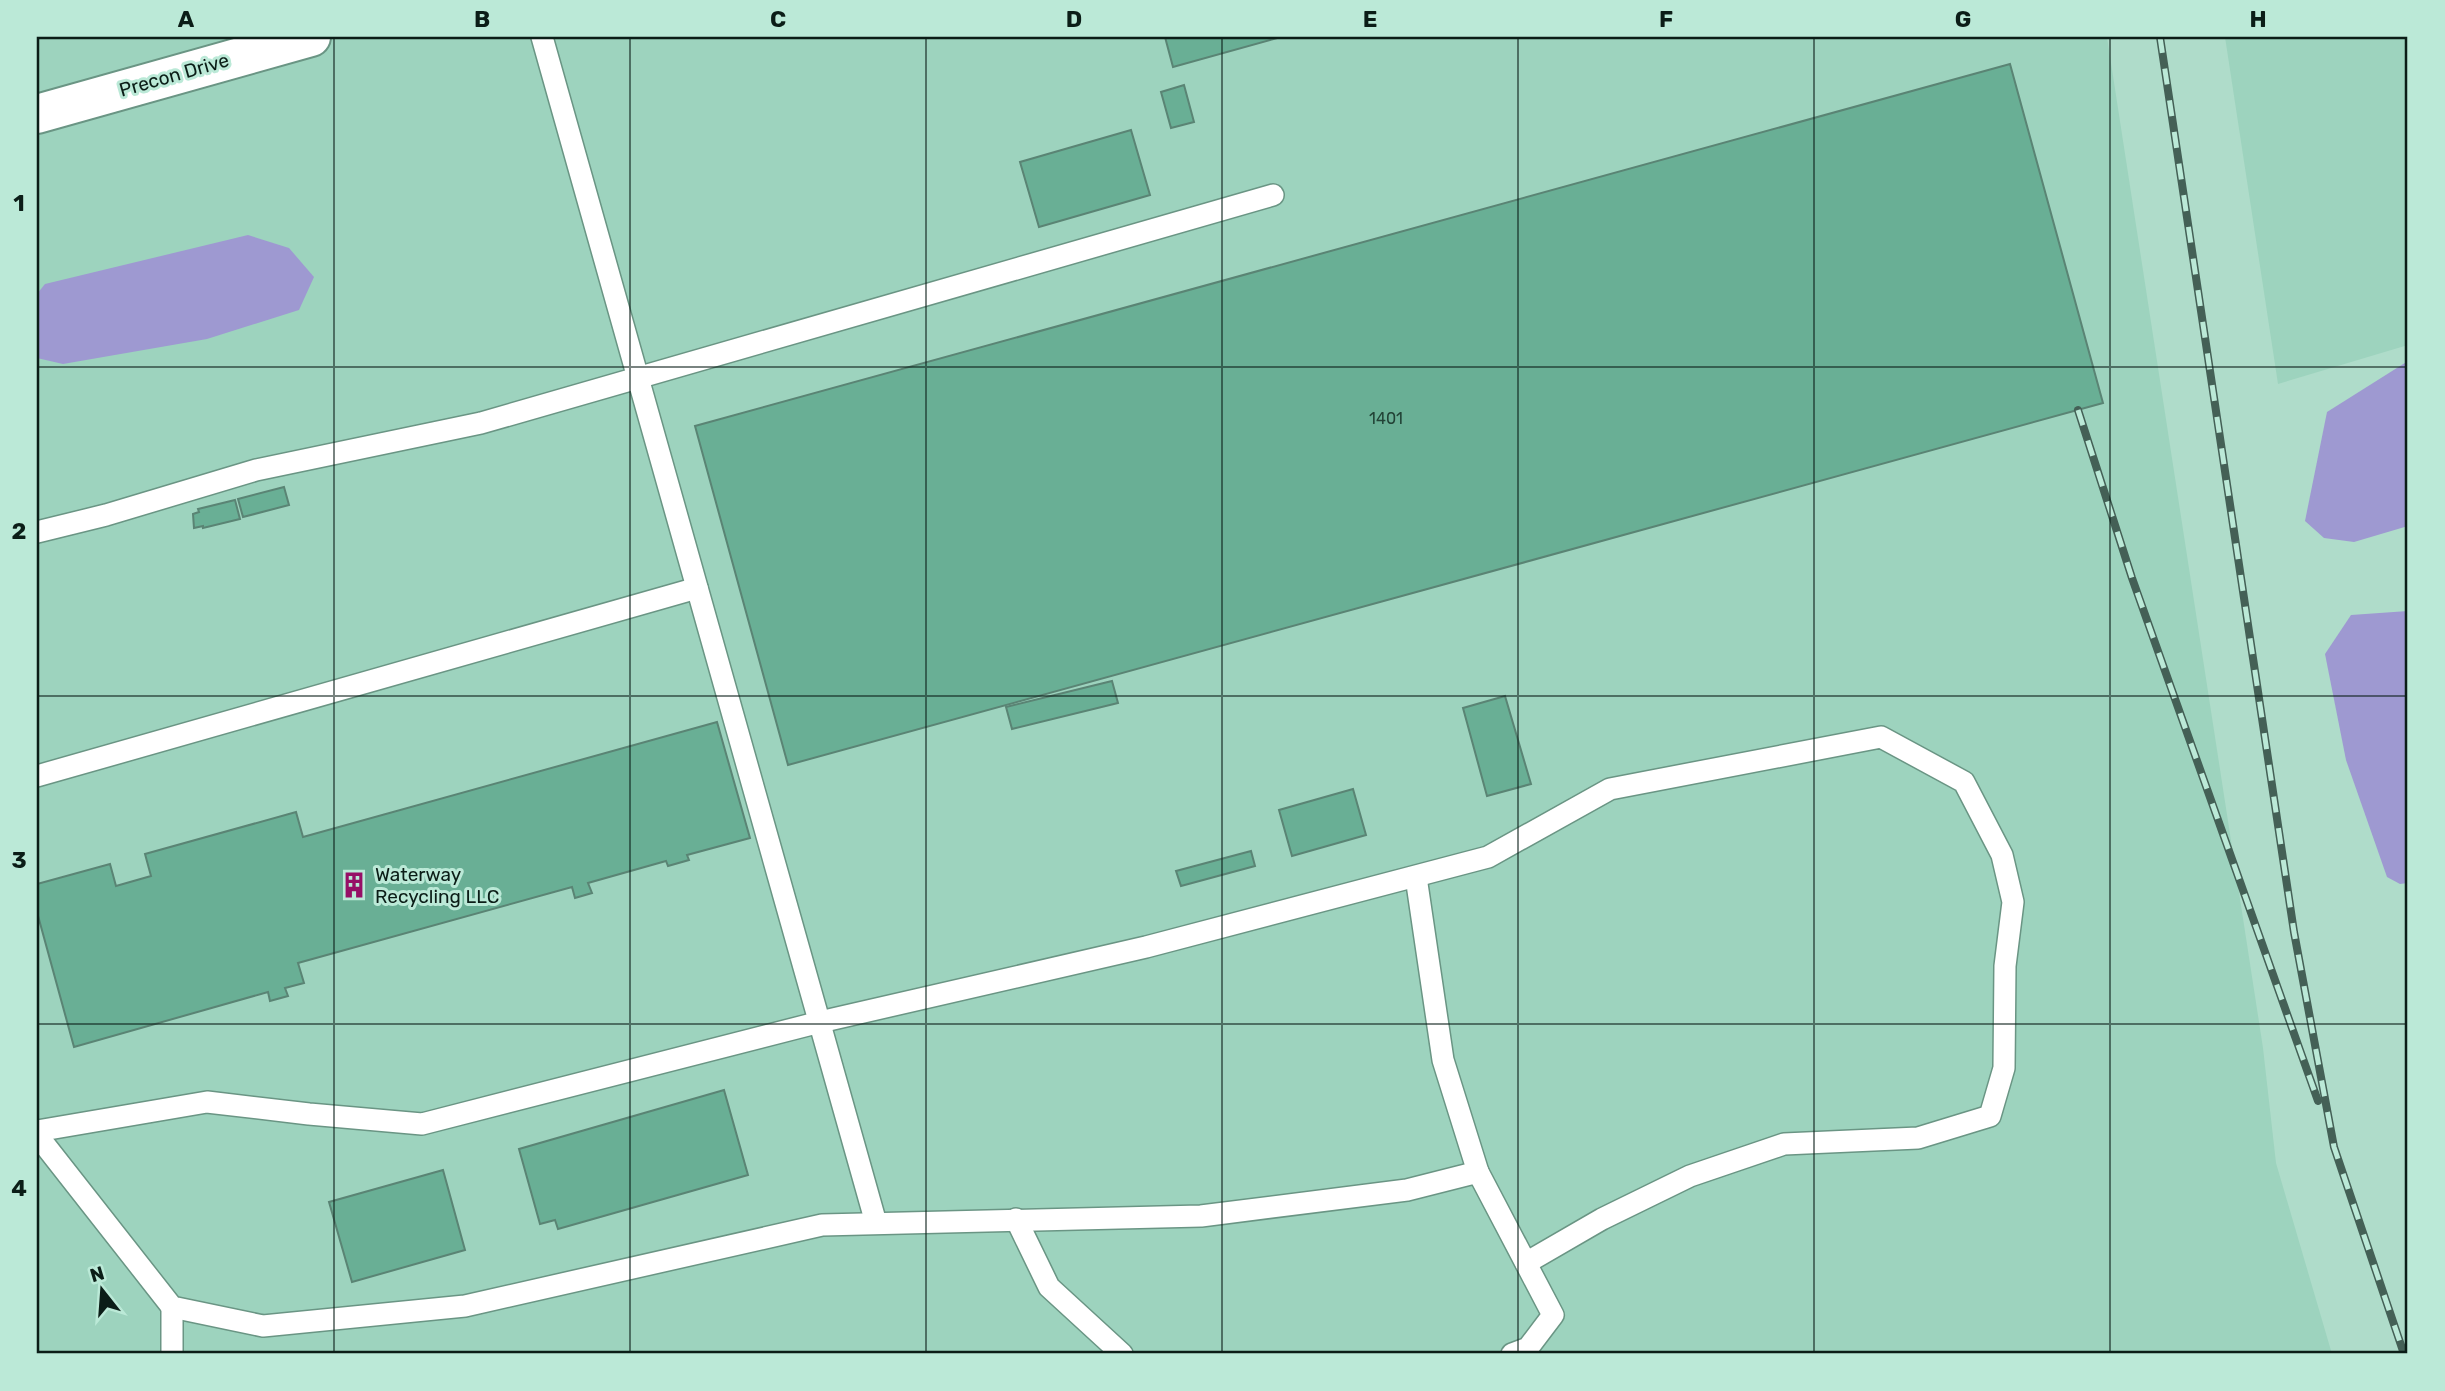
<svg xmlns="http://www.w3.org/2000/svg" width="2445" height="1391" viewBox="0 0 2445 1391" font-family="Rubik,sans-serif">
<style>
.built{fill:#9dd3be}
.water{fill:#9e99d1}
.building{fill:#69af95;stroke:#5a8474;stroke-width:2}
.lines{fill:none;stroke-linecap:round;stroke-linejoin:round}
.service-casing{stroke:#6a9584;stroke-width:24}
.minor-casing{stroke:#6a9584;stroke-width:42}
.service{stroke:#fff;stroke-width:21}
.minor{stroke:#fff;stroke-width:38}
.rail-casing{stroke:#446056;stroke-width:8}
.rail{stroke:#bbe9d7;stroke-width:5;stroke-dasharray:16;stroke-linecap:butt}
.grid{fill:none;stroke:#0b1d17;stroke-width:2;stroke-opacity:0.55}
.labels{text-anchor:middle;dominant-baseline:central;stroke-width:6;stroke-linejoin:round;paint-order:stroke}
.number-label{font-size:16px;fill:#224236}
.street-label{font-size:19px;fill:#0b1d17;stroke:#bbe9d7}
.poi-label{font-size:19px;fill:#0b1d17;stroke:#bbe9d7;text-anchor:start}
.neatline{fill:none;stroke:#0b1d17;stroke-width:2.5}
.grid-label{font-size:23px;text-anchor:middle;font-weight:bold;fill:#0b1d17}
</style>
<rect width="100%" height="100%" fill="#afdcca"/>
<g class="built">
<path d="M37 37H2107L2263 1048 2276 1163 2332 1354H37Z"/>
<path d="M2225 37H2408V345L2278 384Z"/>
</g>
<g class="water">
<path d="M248 235 289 248 314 277 299 310 207 339 63 364 37 358V294L45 284Z"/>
<path d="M2408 361V526L2354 542 2324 538 2305 521 2327 412Z"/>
<path d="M2408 611V883L2400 884 2387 877 2346 760 2325 654 2351 615Z"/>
</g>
<g class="building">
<path d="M1165 37H1281L1173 67Z"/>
<path d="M2010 64 2103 403 788 765 695 426Z"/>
<path d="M1184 85 1194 122 1171 128 1161 92Z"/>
<path d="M1131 130 1150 195 1039 227 1020 162Z"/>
<path d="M284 487 289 505 243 517 238 499Z"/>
<path d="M235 500 240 519 203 528V526L194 528 193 514 199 512 198 509Z"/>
<path d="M1112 681 1118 703 1012 729 1006 707Z"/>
<path d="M1505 696 1531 784 1487 796 1463 708Z"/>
<path d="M717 722 750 838 687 855 689 860 668 866 666 861 588 883 592 893 575 898 572 887 298 963 304 983 285 988 288 996 270 1001 268 992 74 1047 37 912V884L110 864 116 886 151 876 145 854 296 812 303 837Z"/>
<path d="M1353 789 1366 835 1292 856 1279 810Z"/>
<path d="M1251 851 1255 866 1181 886 1176 871Z"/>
<path d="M724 1090 748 1175 558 1229 555 1220 540 1224 519 1149Z"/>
<path d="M443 1170 465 1250 352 1282 329 1202Z"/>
</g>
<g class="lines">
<g class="service-casing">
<g id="service">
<path d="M542 37 876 1223"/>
<path d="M37 532 106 515 256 470 481 423 1273 195"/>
<path d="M37 776 697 588"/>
<path d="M1416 877 1443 1060 1478 1172"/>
<path d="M37 1131 207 1102 309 1114 422 1124 820 1022 1146 947 1488 857 1610 789 1881 737 1964 782 2002 855 2013 902 2005 966 2004 1068 1990 1116 1918 1138 1784 1144 1690 1176 1602 1219 1526 1263"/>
<path d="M37 1135 172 1307 263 1326 465 1306 822 1225 1201 1216 1407 1190 1478 1172 1553 1315 1528 1348 1512 1354"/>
<path d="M1016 1219 1049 1287 1122 1354"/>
<path d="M172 1307V1354"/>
</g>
</g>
<g class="minor-casing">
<path id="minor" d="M37 114 311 37"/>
</g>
<use href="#service" class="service"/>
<use href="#minor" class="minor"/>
<g class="rail-casing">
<g id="rail">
<path d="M2160 37 2294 932 2334 1147 2404 1354"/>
<path d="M2078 410 2132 578 2318 1101"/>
</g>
</g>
<use href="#rail" class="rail"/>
</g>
<path class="grid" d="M334 37V1354M630 37V1354M926 37V1354M1222 37V1354M1518 37V1354M1814 37V1354M2110 37V1354M37 367H2408M37 696H2408M37 1024H2408"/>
<defs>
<g id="building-bare" transform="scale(2.1)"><path d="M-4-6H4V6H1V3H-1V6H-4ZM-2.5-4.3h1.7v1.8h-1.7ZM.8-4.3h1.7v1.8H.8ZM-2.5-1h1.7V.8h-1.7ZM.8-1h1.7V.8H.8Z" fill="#960f66" stroke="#bbe9d7" stroke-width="2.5" paint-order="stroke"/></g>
</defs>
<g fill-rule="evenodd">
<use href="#building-bare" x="354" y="885"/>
</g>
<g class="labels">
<g class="number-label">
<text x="1386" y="418">1401</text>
</g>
<g class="street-label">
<text transform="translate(174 75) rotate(-16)">Precon Drive</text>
</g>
<g class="poi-label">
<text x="375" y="874">Waterway<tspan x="375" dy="22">Recycling LLC</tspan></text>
</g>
</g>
<rect width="2445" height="1391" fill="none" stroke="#bbe9d7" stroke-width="77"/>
<g transform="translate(102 1290) rotate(343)" stroke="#bbe9d7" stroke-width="5" paint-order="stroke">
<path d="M0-5L12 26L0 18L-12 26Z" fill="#0b1d17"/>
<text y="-10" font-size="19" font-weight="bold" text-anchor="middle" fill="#0b1d17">N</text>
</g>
<rect x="38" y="38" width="2368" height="1314" class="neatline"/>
<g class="grid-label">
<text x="186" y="27">A</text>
<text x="482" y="27">B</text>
<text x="778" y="27">C</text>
<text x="1074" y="27">D</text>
<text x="1370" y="27">E</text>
<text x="1666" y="27">F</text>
<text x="1963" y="27">G</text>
<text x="2258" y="27">H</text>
<text x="19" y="211">1</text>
<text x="19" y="539">2</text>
<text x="19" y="868">3</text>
<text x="19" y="1196">4</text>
</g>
</svg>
